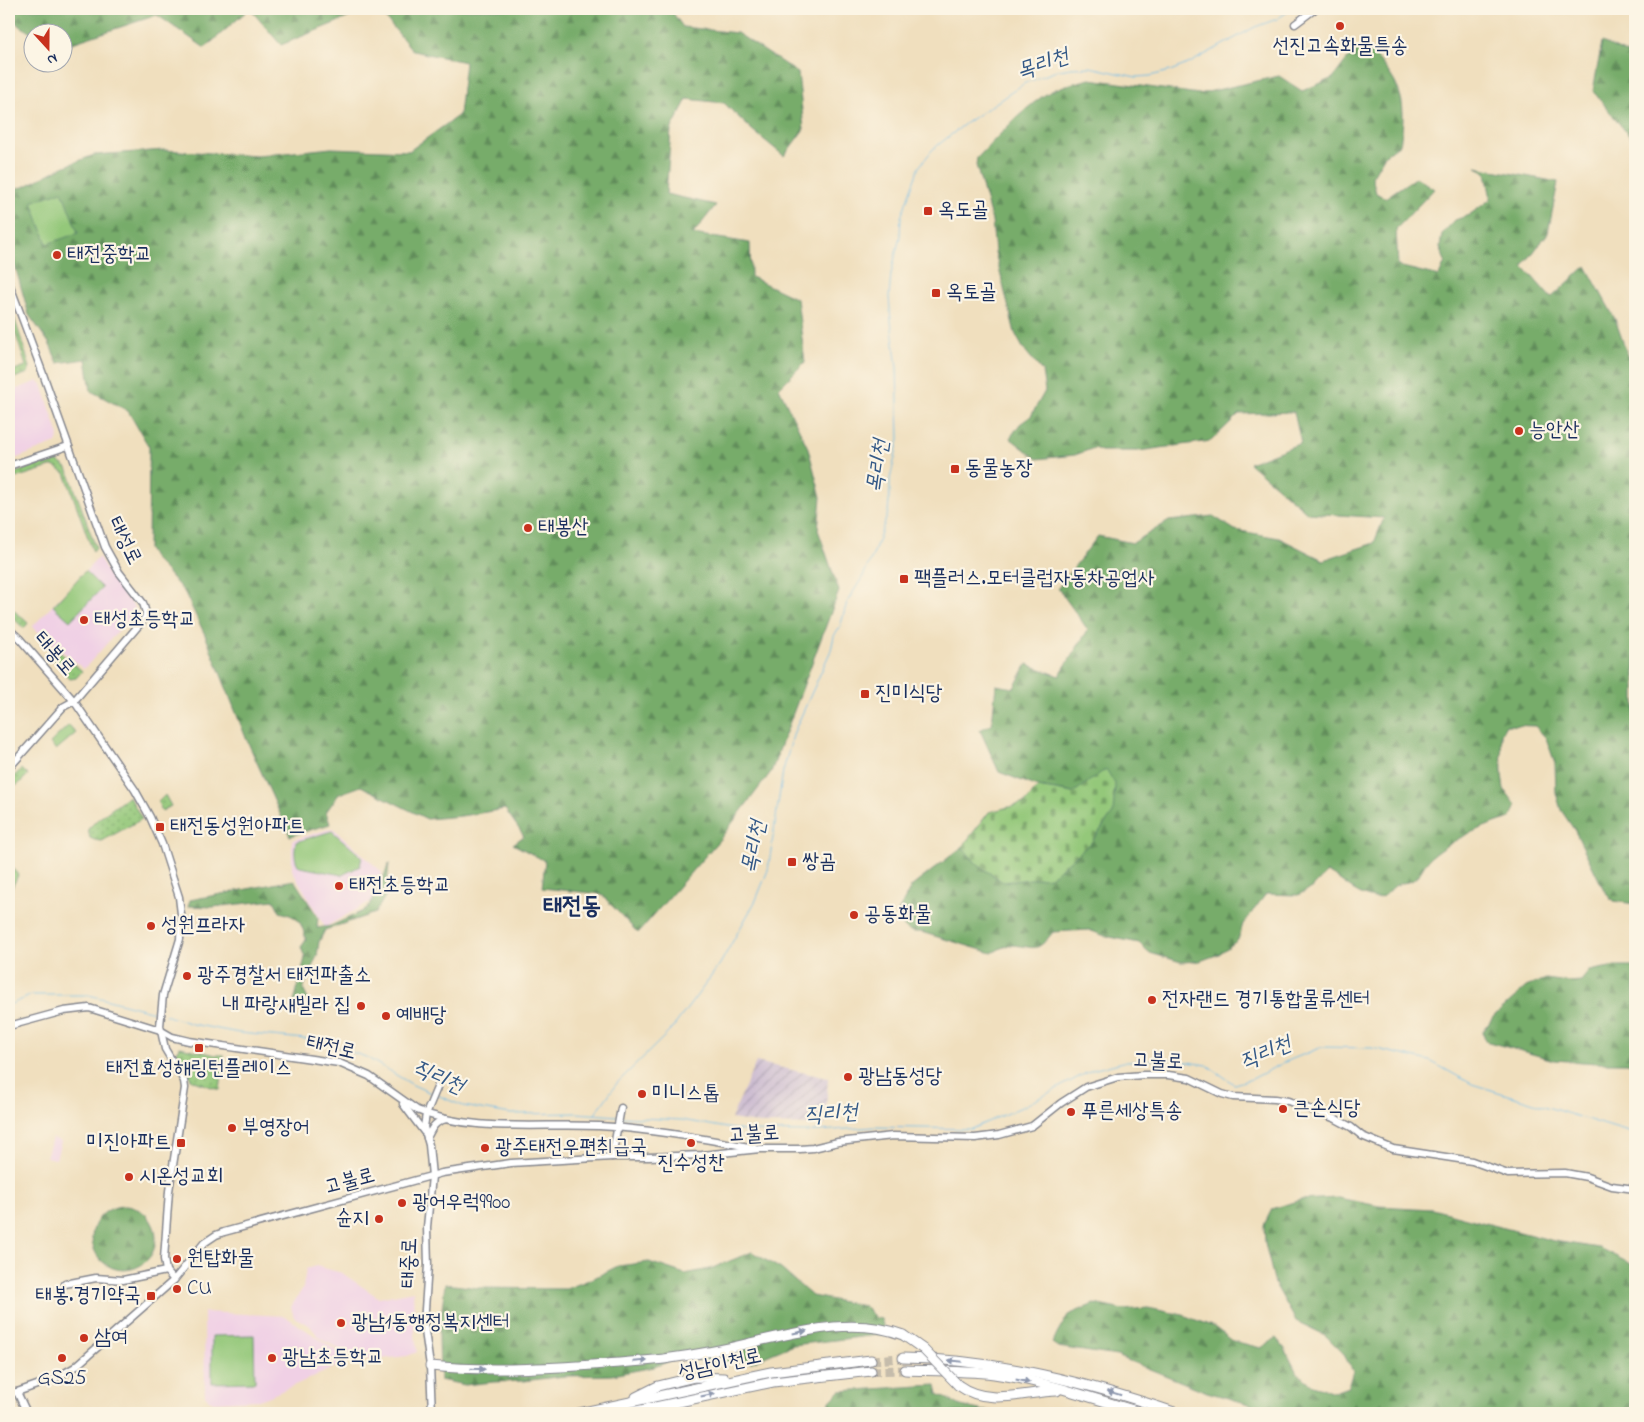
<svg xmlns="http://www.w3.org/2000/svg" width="1644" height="1422" viewBox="0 0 1644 1422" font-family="'Indie Flower','Poor Story',sans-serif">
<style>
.built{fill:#f0d0e5}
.industrial{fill:url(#industrial-furrows)}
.green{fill:url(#green-dots);stroke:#587c6c}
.forest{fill:url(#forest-firs);stroke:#496e64}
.cemetery{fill:url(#cemetery-stones);stroke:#587c6c}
.pitch{fill:#94c87a;stroke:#587c6c}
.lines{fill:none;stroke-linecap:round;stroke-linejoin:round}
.stream{stroke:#6dbbe7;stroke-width:1}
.trunk-tunnel{stroke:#c5bcab;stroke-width:9;stroke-dasharray:9 4.5;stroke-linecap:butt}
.tertiary-casing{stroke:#86878e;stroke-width:9}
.trunk-casing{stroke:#86878e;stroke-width:11}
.tertiary{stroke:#fff;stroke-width:6}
.trunk{stroke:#fff;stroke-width:9}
.trunk-bridge-casing{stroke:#86878e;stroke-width:11;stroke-linecap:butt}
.trunk-bridge{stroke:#fff;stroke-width:9}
.oneway{fill:#8d97ae}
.poi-dot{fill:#c8321e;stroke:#fcf5e5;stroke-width:2}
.labels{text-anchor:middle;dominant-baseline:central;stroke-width:4.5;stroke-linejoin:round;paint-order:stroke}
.poi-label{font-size:21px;fill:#1b2f5e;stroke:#fcf5e5;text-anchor:start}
.street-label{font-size:21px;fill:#1b2f5e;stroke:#fcf5e5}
.water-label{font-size:22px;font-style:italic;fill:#345987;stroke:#fcf5e5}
.quarter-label{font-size:24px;font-weight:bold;fill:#1b2f5e;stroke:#fcf5e5}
</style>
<defs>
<pattern id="industrial-furrows" width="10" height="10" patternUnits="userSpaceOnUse" patternTransform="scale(1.25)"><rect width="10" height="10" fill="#cebed2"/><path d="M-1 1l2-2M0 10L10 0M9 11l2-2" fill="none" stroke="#a69bae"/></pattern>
<pattern id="green-dots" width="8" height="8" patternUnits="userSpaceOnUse" patternTransform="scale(1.25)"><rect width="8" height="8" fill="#94c87a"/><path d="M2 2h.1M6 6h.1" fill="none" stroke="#78a367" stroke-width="1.8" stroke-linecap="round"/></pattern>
<pattern id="forest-firs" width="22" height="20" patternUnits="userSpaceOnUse" patternTransform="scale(1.25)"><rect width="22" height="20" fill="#77ac6a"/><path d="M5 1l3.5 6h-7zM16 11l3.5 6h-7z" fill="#618c5a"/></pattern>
<pattern id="cemetery-stones" width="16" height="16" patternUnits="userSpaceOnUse" patternTransform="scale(1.25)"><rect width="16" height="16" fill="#94c87a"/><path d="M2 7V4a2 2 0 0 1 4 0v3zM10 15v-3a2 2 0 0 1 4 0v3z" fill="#78a367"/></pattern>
</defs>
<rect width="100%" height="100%" fill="#fcf5e5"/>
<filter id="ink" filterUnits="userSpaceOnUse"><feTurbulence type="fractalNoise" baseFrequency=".02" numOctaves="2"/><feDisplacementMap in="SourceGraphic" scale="10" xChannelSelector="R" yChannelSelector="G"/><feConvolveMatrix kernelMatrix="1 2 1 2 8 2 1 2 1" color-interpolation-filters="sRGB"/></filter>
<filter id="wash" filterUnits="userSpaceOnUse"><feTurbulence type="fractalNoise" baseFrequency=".0096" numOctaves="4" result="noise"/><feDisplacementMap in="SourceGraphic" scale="20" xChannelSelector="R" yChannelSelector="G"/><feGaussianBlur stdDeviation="1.12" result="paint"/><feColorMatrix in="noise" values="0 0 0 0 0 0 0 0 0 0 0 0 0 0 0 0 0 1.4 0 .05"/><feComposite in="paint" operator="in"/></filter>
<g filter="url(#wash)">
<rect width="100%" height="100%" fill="#f0dfbe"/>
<g class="built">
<path d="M38 381 42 384 59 436 56 443 9 461V392Z"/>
<path d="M99 557 109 576 135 608V612L84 669 32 627Z"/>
<path d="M333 828 382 872 373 900 325 927 292 870V840Z"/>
<path d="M52 1138 61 1141 56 1159 46 1157Z"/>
<path d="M316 1266 342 1273 379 1298 413 1291 415 1335 417 1352 407 1356 372 1360 349 1355 320 1338 309 1325 294 1317 291 1307 303 1288 306 1269Z"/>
<path d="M204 1312 285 1316 339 1352 340 1365 270 1396 259 1400 214 1402 209 1400 205 1395Z"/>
</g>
<path class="industrial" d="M756 1062 828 1078 825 1125 764 1124 731 1119Z"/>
<g class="green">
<path d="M9 301 30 367 28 373 9 380V372L26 366 9 313Z"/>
<path d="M54 459 67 468 96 548 93 552 65 473 53 466 9 480V475Z"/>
<path d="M9 606 28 623 24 628C16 621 9 616 9 606Z"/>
<path d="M57 650 82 671 76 678 70 679 51 656Z"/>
<path d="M22 769 28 775 16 786 10 780Z"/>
<path d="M165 795 171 806 162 811 158 802Z"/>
<path d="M129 796 142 819 102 841 95 840 90 838 88 829 97 820Z"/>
<path d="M9 864 18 875 9 894Z"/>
<path d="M180 1047 216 1055H224L220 1090 192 1080 175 1054Z"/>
</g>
<g class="forest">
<path d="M9 9H249L205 48 157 15 63 46 62 32 32 34 9 18Z"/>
<path d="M250 9H369L281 45Z"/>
<path d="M378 9H670L683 27 737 33 798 73 804 129 784 156 751 129 724 103 687 99 671 130 666 194 716 205 693 234 750 243 751 277 797 299 805 362 779 388 808 448 821 497 818 530 839 591 771 772 720 839 638 933 601 894 542 888 545 861 513 844 524 836 505 809 461 816 427 819 361 786 339 794 326 812 330 824 290 836 246 738 206 637 185 593 167 572 153 558 148 549 149 447 128 411 91 391 86 359 58 363 49 343 29 315 9 245V189L24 187 63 167 94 155 164 150 257 156 331 148 409 151 459 115 465 62 413 51Z"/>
<path d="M1602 42 1635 57V143L1593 91Z"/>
<path d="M1367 46C1398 82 1409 95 1400 144L1385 155 1372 177 1376 193 1385 198 1416 177 1434 189 1396 229 1398 266 1439 276 1445 262 1440 247 1442 234 1455 220 1469 215 1491 199 1486 172 1476 167 1558 182 1548 233 1523 266 1551 298 1586 266 1615 319 1635 376V904L1613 901 1604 890 1575 831 1561 810 1556 793 1555 763 1546 738 1535 726 1506 725 1501 734 1502 774 1504 789 1516 805 1511 818C1485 825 1453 839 1432 856 1424 862 1422 874 1413 880 1409 883 1403 882 1399 884 1389 887 1387 900 1374 898 1355 895 1344 881 1327 872L1313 887 1298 895 1266 894 1243 924 1238 940 1219 954 1200 961 1181 962 1150 953 1139 943 1105 936 1089 930 1053 932C1035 955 1036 946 1011 945 1005 945 998 950 992 953L921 932C905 933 903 926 897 914L911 887 962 847 978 865 1073 793 1038 787 999 772 980 730 992 724 996 685 1014 688 1027 664 1059 676 1088 630 1058 588 1098 536 1133 543 1169 521 1213 516 1235 530 1279 538 1323 560 1374 543 1384 518 1308 513 1249 463 1301 443 1294 412 1239 414 1211 441 1138 451H1101L1094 448 1075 455 1037 459 1010 438 1020 424 1031 416 1045 391 1042 371 1023 348 1015 333 995 252 992 221 976 165 977 158C997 138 1031 99 1056 89 1067 84 1079 82 1090 79L1199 94 1279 76 1302 91 1333 78 1351 54Z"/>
<path d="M389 863 386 895 375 913 325 930 319 942 317 956 303 988 308 1000 294 1002 305 958 301 947 306 940C301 921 299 917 280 912L274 900 213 907 188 906 190 900 294 880 318 917 317 928 331 926 367 909 380 886Z"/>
<path d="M1615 966H1635V1065L1627 1063H1597L1554 1060 1485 1041 1483 1032 1493 1017 1526 987 1546 979 1568 982 1581 981 1589 971Z"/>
<path d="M1338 1198 1379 1206 1432 1209 1554 1241 1599 1248 1635 1266V1413H1281L1207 1392 1117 1356 1058 1347 1052 1343 1068 1315 1094 1304 1123 1310 1148 1308 1183 1315 1214 1327 1233 1341 1261 1348 1276 1338 1285 1349 1297 1373 1313 1385 1334 1392 1348 1387 1353 1371 1343 1353 1325 1335 1296 1321 1275 1284 1265 1243 1264 1225 1272 1209 1300 1200Z"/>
<circle cx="124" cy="1238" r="32"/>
<path d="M752 1252 781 1269 812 1296 864 1306 876 1318 881 1319 886 1334 793 1345 752 1362 710 1363 683 1356 654 1367 612 1375 564 1376 523 1381 493 1382 465 1385 440 1380 439 1334 445 1284 479 1288 566 1289 594 1278 618 1266 649 1262 685 1274 710 1269Z"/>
<path d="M936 1385 938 1394 961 1406 984 1411 1008 1412 1069 1408 1092 1413 829 1412 830 1401 840 1391Z"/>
</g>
<path class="cemetery" d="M1106 769 1115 784 1113 813 1090 844 1050 877 1003 882 978 865 962 847 989 812 1025 803 1038 787 1073 793Z"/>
<g class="pitch">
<path d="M62 191 78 233 47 244 32 202Z"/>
<path d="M85 571 102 588 70 621 53 606Z"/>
<path d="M69 725 76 733 56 750 50 743Z"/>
<path d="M332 831 362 857 360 866 342 875 300 867C294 862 294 850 296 842Z"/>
<path d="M254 1335 255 1382 212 1383V1336Z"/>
</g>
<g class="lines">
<g class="stream">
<path d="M9 1005 32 995H89L158 1013"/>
<path d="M165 1015 192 1024 239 1033 316 1040 366 1057 413 1085 431 1093"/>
<path d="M437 1095 463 1106 511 1114 577 1113 617 1116"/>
<path d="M595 1114 617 1083 671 1030 696 997 720 964 756 900 768 870 783 771 794 732 831 650 834 636 841 624 847 602 862 578 873 555 888 513 890 490V479L899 439 897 368 891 321 889 297 891 274 900 236 901 217 919 167 933 149 966 123 1025 83 1059 70 1071 68 1090 67 1136 77 1150 76 1170 71 1188 64 1255 27 1277 19 1292 9"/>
<path d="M621 1117 682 1120 744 1131 806 1132 875 1127 971 1129 1024 1106 1092 1070 1127 1061 1168 1059 1207 1065 1234 1084 1252 1079 1285 1062 1322 1047 1372 1048 1430 1061 1472 1084 1635 1134"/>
</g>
</g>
</g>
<g filter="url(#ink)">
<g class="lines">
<g class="trunk-tunnel">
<path d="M871 1360 903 1358"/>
<path d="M871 1371 905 1370"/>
</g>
<g class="tertiary-casing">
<g id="tertiary">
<path d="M1295 24 1315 9"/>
<path d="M9 283 43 374 105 547 119 572 143 603 146 613 145 618 74 701 63 707 9 768"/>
<path d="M9 466 68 446"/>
<path d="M9 629 19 638 74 701 135 790 150 817 162 844 179 897 181 914 180 939 163 995 160 1026 165 1049 184 1081 185 1088 169 1191 164 1259 166 1271 174 1280"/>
<path d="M9 1026 64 1011 89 1008 160 1030 172 1037 189 1041 339 1063 369 1076 417 1110C471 1133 541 1123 599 1126 651 1129 702 1138 754 1148"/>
<path d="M403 1104 424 1132"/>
<path d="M427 1138C432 1128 434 1122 446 1119"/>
<path d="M612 1157 621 1108"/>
<path d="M65 1284 96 1278 123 1280 166 1271"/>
<path d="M9 1393 17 1392"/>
<path d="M27 1413 17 1392 54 1379 75 1367 174 1280 204 1243 216 1235 224 1232 442 1173 511 1163 612 1157H649L702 1155 760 1149H800L813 1148 838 1142 893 1136 975 1138 999 1135 1032 1126 1061 1103 1086 1087 1118 1077 1143 1075H1168L1189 1078 1222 1094 1233 1097 1275 1099 1288 1101 1336 1119 1351 1127 1362 1136 1393 1149 1472 1161 1508 1174 1565 1173 1587 1177 1612 1186 1635 1189"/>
<path d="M432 1413 430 1366 424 1324 428 1265 427 1227 432 1176 429 1145 424 1127 426 1114 442 1076"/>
</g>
</g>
<g class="trunk-casing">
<g id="trunk">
<path d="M903 1358C997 1359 1089 1383 1177 1413"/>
<path d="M430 1366C480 1371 527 1369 577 1366 606 1364 636 1362 664 1359 693 1355 722 1350 750 1343 799 1332 854 1316 903 1335"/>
<path d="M905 1370C935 1371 964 1371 994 1374 1044 1381 1094 1399 1143 1413"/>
<path d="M958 1385C988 1407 1024 1392 1057 1391"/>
<path d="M636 1397 658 1386 695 1377 724 1378"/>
<path d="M579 1413 771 1372 871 1360"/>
<path d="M627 1413 773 1382 871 1371"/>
</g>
</g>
<use href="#tertiary" class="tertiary"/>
<use href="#trunk" class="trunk"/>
<g class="trunk-bridge-casing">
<path id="trunk-bridge" d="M903 1335 923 1349 958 1385"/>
</g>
<use href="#trunk-bridge" class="trunk-bridge"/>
</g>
<defs><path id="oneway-solid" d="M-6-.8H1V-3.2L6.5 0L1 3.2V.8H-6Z" transform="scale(1.25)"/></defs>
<g class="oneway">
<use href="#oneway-solid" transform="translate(800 1332) rotate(-11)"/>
<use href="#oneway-solid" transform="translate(641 1361) rotate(-5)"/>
<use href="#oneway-solid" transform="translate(955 1361) rotate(-174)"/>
<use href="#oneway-solid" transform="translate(478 1369) rotate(1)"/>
<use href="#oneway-solid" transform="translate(1023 1381) rotate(12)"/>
<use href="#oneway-solid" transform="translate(1114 1393) rotate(-163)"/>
<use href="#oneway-solid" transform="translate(708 1395) rotate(-12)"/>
</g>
</g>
<g class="poi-dot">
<circle cx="1340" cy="26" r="5"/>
<rect x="923" y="206" width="10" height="10" rx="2.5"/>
<circle cx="57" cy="255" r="5"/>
<rect x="931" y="288" width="10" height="10" rx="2.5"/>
<circle cx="1519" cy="431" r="5"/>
<rect x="950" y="464" width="10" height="10" rx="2.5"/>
<circle cx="528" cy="528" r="5"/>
<rect x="899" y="574" width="10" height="10" rx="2.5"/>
<circle cx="84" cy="620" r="5"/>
<rect x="860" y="689" width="10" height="10" rx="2.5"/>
<rect x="155" y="822" width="10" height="10" rx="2.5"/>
<rect x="787" y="857" width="10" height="10" rx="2.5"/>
<circle cx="339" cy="886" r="5"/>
<circle cx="854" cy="915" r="5"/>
<circle cx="151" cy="926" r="5"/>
<circle cx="187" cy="976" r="5"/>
<circle cx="1152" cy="1000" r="5"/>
<circle cx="361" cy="1006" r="5"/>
<circle cx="386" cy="1016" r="5"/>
<rect x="194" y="1043" width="10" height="10" rx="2.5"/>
<circle cx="848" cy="1077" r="5"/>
<circle cx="642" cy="1094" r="5"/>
<circle cx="1283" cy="1109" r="5"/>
<circle cx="1071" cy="1112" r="5"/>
<circle cx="232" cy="1128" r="5"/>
<rect x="176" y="1138" width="10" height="10" rx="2.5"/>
<circle cx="691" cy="1143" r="5"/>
<circle cx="485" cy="1148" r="5"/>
<circle cx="129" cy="1177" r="5"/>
<circle cx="402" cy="1203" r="5"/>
<circle cx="379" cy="1219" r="5"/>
<circle cx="177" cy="1259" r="5"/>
<circle cx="177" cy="1289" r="5"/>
<rect x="146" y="1291" width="10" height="10" rx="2.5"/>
<circle cx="341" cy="1323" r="5"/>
<circle cx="84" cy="1338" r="5"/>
<circle cx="62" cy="1358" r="5"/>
<circle cx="272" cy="1358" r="5"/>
</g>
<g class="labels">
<g class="poi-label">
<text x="1340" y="47" text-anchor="middle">선진고속화물특송</text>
<text x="938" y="211">옥도골</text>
<text x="67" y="255">태전중학교</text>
<text x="946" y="293">옥토골</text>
<text x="1529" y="431">능안산</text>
<text x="965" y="469">동물농장</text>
<text x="538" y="528">태봉산</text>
<text x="914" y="579">팩플러스.모터클럽자동차공업사</text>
<text x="94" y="620">태성초등학교</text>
<text x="875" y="694">진미식당</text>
<text x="170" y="827">태전동성원아파트</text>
<text x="802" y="862">쌍곰</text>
<text x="349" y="886">태전초등학교</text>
<text x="864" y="915">공동화물</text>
<text x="161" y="926">성원프라자</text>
<text x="197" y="976">광주경찰서 태전파출소</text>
<text x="1162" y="1000">전자랜드 경기통합물류센터</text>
<text x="351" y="1006" text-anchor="end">내 파랑새빌라 집</text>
<text x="396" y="1016">예배당</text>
<text x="199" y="1069" text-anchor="middle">태전효성해링턴플레이스</text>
<text x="858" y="1077">광남동성당</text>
<text x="652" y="1094">미니스톱</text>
<text x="1293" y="1109">큰손식당</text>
<text x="1081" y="1112">푸른세상특송</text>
<text x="242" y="1128">부영장어</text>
<text x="171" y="1143" text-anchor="end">미진아파트</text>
<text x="495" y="1148">광주태전우편취급국</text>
<text x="691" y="1164" text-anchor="middle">진수성찬</text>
<text x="139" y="1177">시온성교회</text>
<text x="412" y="1203">광어우럭9900</text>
<text x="369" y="1219" text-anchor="end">슌지</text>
<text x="187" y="1259">원탑화물</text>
<text x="187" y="1289">CU</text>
<text x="141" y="1296" text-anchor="end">태봉.경기약국</text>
<text x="351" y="1323">광남1동행정복지센터</text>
<text x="94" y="1338">삼여</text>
<text x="282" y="1358">광남초등학교</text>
<text x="62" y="1379" text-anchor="middle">GS25</text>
</g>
<g class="street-label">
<text transform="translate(124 541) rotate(64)">태성로</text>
<text transform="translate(54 654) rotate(49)">태봉로</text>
<text transform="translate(331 1048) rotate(13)">태전로</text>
<text transform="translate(1158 1062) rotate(2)">고불로</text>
<text transform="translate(754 1135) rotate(-3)">고불로</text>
<text transform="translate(350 1182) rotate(-15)">고불로</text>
<text transform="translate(410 1263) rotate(-88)">태중로</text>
<text transform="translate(720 1365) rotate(-12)">성남이천로</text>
</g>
<g class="water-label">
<text transform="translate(1043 65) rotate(-19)">목리천</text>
<text transform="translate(879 466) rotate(-82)">목리천</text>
<text transform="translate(755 847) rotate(-79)">목리천</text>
<text transform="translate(1266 1054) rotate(-23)">직리천</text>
<text transform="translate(438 1078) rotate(24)">직리천</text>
<text transform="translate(831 1115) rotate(-4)">직리천</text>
</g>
<g class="quarter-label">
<text x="572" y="907">태전동</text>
</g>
</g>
<rect width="1644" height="1422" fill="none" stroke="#fcf5e5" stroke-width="30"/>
<g transform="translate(48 48) rotate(159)"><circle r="24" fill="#fcf5e5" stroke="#a2a6af"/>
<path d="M0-4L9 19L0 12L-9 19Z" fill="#c8321e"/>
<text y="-8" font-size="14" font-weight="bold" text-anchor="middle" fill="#1b2f5e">N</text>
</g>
</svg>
